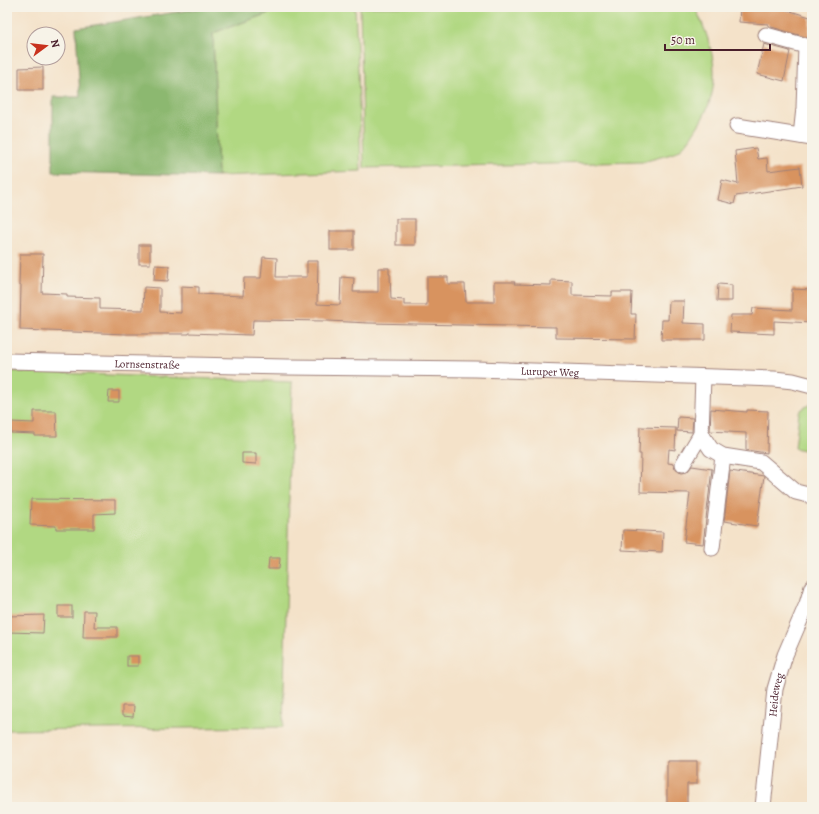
<svg xmlns="http://www.w3.org/2000/svg" width="819" height="814" viewBox="0 0 819 814" font-family="Alegreya,serif">
<style>
.green{fill:#b1d882;stroke:#7e7c56}
.forest{fill:#8cb870;stroke:#6b6c4e}
.building{fill:#d8935f}
.lines{fill:none;stroke-linecap:round;stroke-linejoin:round}
.minor-casing{stroke:#9f807a;stroke-width:17}
.minor{stroke:#fff;stroke-width:15}
.labels{text-anchor:middle;dominant-baseline:central;stroke-width:3.5;stroke-linejoin:round;paint-order:stroke}
.street-label{font-size:11px;fill:#4a1f2b;stroke:#f7f3e8}
</style>
<rect width="100%" height="100%" fill="#f7f3e8"/>
<filter id="ink" filterUnits="userSpaceOnUse"><feTurbulence type="fractalNoise" baseFrequency=".025" numOctaves="2"/><feDisplacementMap in="SourceGraphic" scale="8" xChannelSelector="R" yChannelSelector="G"/><feConvolveMatrix kernelMatrix="1 2 1 2 8 2 1 2 1" color-interpolation-filters="sRGB"/></filter>
<filter id="wash" filterUnits="userSpaceOnUse"><feTurbulence type="fractalNoise" baseFrequency=".012" numOctaves="4" result="noise"/><feDisplacementMap in="SourceGraphic" scale="16" xChannelSelector="R" yChannelSelector="G"/><feGaussianBlur stdDeviation="0.9" result="paint"/><feColorMatrix in="noise" values="0 0 0 0 0 0 0 0 0 0 0 0 0 0 0 0 0 1.4 0 .05"/><feComposite in="paint" operator="in"/></filter>
<g filter="url(#wash)">
<rect width="100%" height="100%" fill="#f4e2c9"/>
<g class="green">
<path d="M286 7H355L358 68 361 171 218 176 213 33Z"/>
<path d="M360 7H695C715 50 725 86 696 129 691 137 685 147 676 152 671 155 651 159 644 162L364 168Z"/>
<path d="M7 371 292 382 283 727 7 730Z"/>
<path d="M812 403V452L795 448 799 413 802 409Z"/>
</g>
<path class="forest" d="M208 7H286L213 33 218 176 53 172V97H80L76 28Z"/>
<g id="blocks">
<g class="building">
<path d="M740 7H777L810 17 809 38 768 26V24L739 22Z"/>
<path d="M764 44 790 51 784 81 757 74Z"/>
<path d="M43 67V90H19V68Z"/>
<path d="M756 148 758 159 767 158 768 171 800 167 802 186 736 196 734 204 718 200 722 180 738 184 735 151Z"/>
<rect x="396" y="219" width="19" height="26"/>
<rect x="330" y="231" width="24" height="19"/>
<rect x="139" y="245" width="11" height="19"/>
<path d="M20 254H43L42 293 67 294V297L100 298V309L143 310 144 287 160 288V312L181 313V286L199 287V294L243 296 244 278H261L263 257 277 258 276 277H307V261H318L317 304 340 305 341 277 354 278 353 292H378V268H389V274H390L391 299 404 300V305H427V277H448V284H465L466 302H494V282H515L514 284 551 285V280L572 281V295L612 296V292H632L631 314H636L635 339 556 338V327L369 323 328 321 253 320 252 335 189 333V334H127L20 330 21 285H19Z"/>
<path d="M155 265 169 266 168 281 154 280Z"/>
<path d="M718 284 732 285V301H717Z"/>
<path d="M792 289 812 290V323L774 321V334L730 332 731 315H752L753 308 792 310Z"/>
<path d="M669 301H684L683 323 705 324V340H661L662 320H668Z"/>
<path d="M109 391H119V402H108Z"/>
<path d="M711 409 747 412V410L768 411 767 453 746 450V433L710 431Z"/>
<path d="M34 411H56L57 436H35V434L11 433V422L34 423Z"/>
<path d="M678 417 693 418 692 432 677 431Z"/>
<path d="M640 427 676 428 675 450 669 449 668 463 674 464 675 469 679 472 682 473 687 472 692 466 712 469 703 544 684 542 690 493 640 492 641 454H639Z"/>
<path d="M242 453H256V464L242 463Z"/>
<path d="M730 471 764 476 757 526 724 521Z"/>
<path d="M31 499 115 500V513L94 514V529H56V526L30 525Z"/>
<path d="M623 530 663 532 662 552 622 550Z"/>
<path d="M269 558H280L279 569H268Z"/>
<rect x="58" y="606" width="14" height="11"/>
<path d="M84 611H95L94 627H117V637H83Z"/>
<path d="M44 615 43 633 7 632V616Z"/>
<rect x="127" y="656" width="11" height="10"/>
<path d="M122 706H134L133 717 122 716Z"/>
<path d="M667 761H697V784H687V807H667Z"/>
</g>
</g>
</g>
<g filter="url(#ink)">
<use href="#blocks" fill-opacity="0" stroke="#9f807a" stroke-width="1"/>
<g class="lines">
<g class="minor-casing">
<g id="minor">
<path d="M766 35 806 46 804 108 801 136"/>
<path d="M737 126 812 138"/>
<path id="s1" d="M7 361 287 367 476 369 774 379 793 381 812 386"/>
<path d="M701 434 711 449 723 456 761 462 796 492 812 496"/>
<path d="M683 464 701 434 703 377"/>
<path d="M712 548 723 456"/>
<path id="s2" d="M763 807 775 689 785 655 807 604 812 587"/>
</g>
</g>
<use href="#minor" class="minor"/>
</g>
</g>
<g class="labels">
<g class="street-label">
<text stroke="none"><textPath href="#s1" startOffset="140">Lornsenstraße</textPath></text>
<text stroke="none"><textPath href="#s1" startOffset="543">Luruper Weg</textPath></text>
<text stroke="none"><textPath href="#s2" startOffset="113">Heideweg</textPath></text>
</g>
</g>
<rect width="819" height="814" fill="none" stroke="#f7f3e8" stroke-width="24"/>
<g transform="translate(46 46) rotate(75)"><circle r="19" fill="#f7f3e8" stroke="#b29e9c"/>
<path d="M0-3L7 15L0 10L-7 15Z" fill="#c8321e"/>
<text y="-6" font-size="11" font-weight="bold" text-anchor="middle" fill="#4a1f2b">N</text>
</g>
<path d="M665 44v6h105v-6" fill="none" stroke="#4a1f2b" stroke-width="2"/>
<text x="671" y="44" font-size="12" fill="#4a1f2b" stroke="#f7f3e8" stroke-width="3" paint-order="stroke">50 m</text>
</svg>
